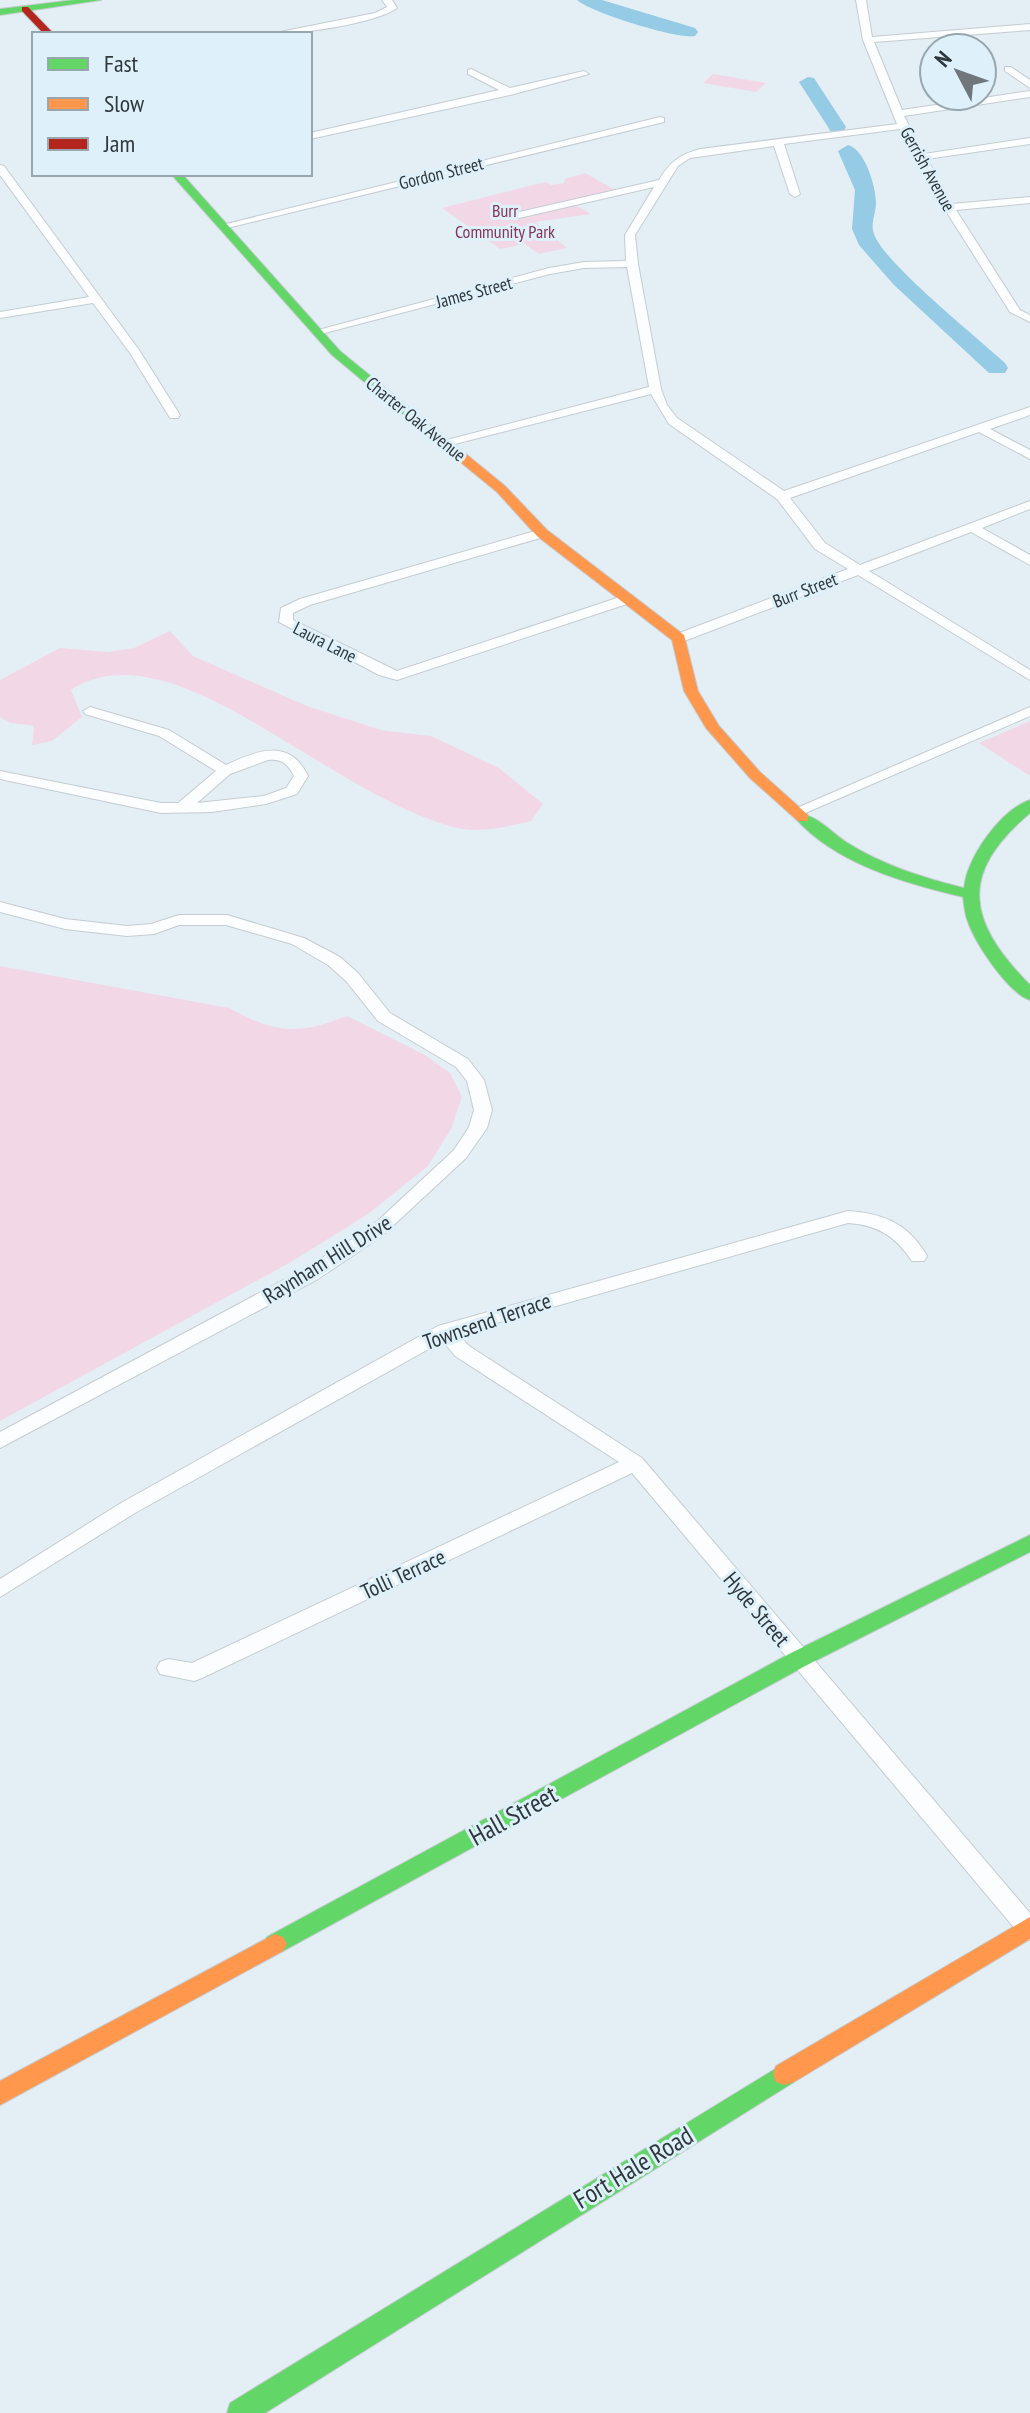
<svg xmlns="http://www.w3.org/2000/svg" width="1030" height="2413" viewBox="0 0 1030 2413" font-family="'PT Sans Narrow',sans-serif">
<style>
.green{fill:#f2d8e6}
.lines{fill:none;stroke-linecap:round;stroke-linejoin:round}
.river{fill:#95cbe5;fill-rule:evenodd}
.street-casing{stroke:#c5ccd1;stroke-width:2}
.fast-casing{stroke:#c5ccd1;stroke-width:2}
.slow-casing{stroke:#c5ccd1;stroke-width:2}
.jam-casing{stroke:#c5ccd1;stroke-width:2}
.street{fill:#fbfdfe;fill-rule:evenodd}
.fast{fill:#63d668;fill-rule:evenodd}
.slow{fill:#ff974d;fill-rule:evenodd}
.jam{fill:#b3261e;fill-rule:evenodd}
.labels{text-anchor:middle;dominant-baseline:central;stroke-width:6;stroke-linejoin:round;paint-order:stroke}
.far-street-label{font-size:18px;fill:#30373b;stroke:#def1fb}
.far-park-label{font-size:18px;fill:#863457;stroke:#def1fb}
.street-label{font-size:22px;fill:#30373b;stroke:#def1fb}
.near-street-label{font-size:26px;fill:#30373b;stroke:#def1fb}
</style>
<rect width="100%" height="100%" fill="#e4eff5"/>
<g class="green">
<path d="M713 74H714L766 83 756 92 703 83Z"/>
<path d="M585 173 615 190 571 202 591 214 535 222 567 248 539 254 525 244 500 249 442 208 545 182 552 185 564 183 565 179Z"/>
<path d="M170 631 193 656 307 706 381 730 431 736 499 768 543 804 531 821C506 827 478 834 453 827 399 812 347 778 300 750 242 716 139 644 71 690L82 717 52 741 32 745 34 726 10 723 0 717V680L60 648 108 652 134 648Z"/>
<path d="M1030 721V776L979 743Z"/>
<path d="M0 966 229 1008C277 1034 297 1035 347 1016L425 1055 450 1073 462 1097 451 1129 428 1166 368 1214 291 1262 0 1421Z"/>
</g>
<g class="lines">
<g class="river">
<path d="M577 0H602L695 28 698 32 695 36C678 40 590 12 577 0Z"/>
<path d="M808 77 814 78 846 127 844 131H830L828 127 799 82Z"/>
<path d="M848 145C865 149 876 187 876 203 876 213 870 224 874 234 883 262 979 339 1005 363L1008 368 1005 373H989L894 285 859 245 852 229 855 190 838 151Z"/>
</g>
<g class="street-casing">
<g id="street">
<path d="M382 0H392L397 8C375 24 299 34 270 34L375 13 387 7Z"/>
<path d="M856 0H866L872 37 1030 24V30L874 42 902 110 1030 91V97L904 116 924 154 1030 138V144L927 159 952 204 1030 197V203L956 210 1020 310 1030 315V322L1010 312 944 208 900 129 784 144 800 194 795 197 790 194 774 146 690 158 678 166 635 235 638 264 661 389 667 405 677 418 784 491 1030 407V415L990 429 1030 450V459L979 432 790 498 825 543 860 565 1030 501V509L982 528 1030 555V565L971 532 869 571 1030 670V680L858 575 684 641H674V635L848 569 815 549 777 499 669 424 651 394 443 447V441L649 387 627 267 584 268 550 274 317 335 311 332 549 268 584 262 626 261 625 235 654 187 519 218 514 215 515 213 659 180C670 162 679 155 700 149L897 124 863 40Z"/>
<path d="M1005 67H1011L1030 80V88L1005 71Z"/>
<path d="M471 69 510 88 584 71 589 74 510 95 310 139V133L499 90 468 74V70Z"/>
<path d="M660 117 664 118V122L223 229 218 226Z"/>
<path d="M0 165 4 166 139 350 180 415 178 418H170L130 353 93 303 0 318V312L89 297 0 175Z"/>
<path d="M542 529 549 533 547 536 310 605 293 613V620L397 671 623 596H633V602L397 680 379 675 279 622 281 608 300 599Z"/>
<path d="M90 707 169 730 226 765C257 750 290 738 308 776L297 794 266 804 212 812 161 813 0 779V771L161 803H178L216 771 159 736 85 714 83 711ZM268 760C282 759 287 763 294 776L286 788 264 796 197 803 230 774Z"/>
<path d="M1030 707V716L803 814 798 816 790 811Z"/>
<path d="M0 902 65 919 127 926 151 924 179 915H227L304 938 340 957 358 973 390 1013 468 1059 484 1080 492 1110 487 1128 466 1158 382 1236 318 1279 0 1448V1432L304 1269 370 1228 454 1150 469 1127 474 1110 467 1081 456 1067 378 1021 346 981 328 965 292 944 226 925H179L154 934 127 936 65 929 0 912Z"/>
<path d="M848 1211C882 1213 906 1223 924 1251L927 1256 924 1261H912C895 1236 878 1225 848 1223L458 1334 469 1346 642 1458 1030 1913V1940L1022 1937 632 1473 202 1678 194 1681 160 1674 157 1668 160 1662 168 1659 192 1663 619 1462 455 1356 443 1341 135 1513 0 1597V1579L121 1503 438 1326Z"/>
</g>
</g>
<g class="fast-casing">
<g id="fast">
<path d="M74 0H101L0 15V9Z"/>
<path d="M171 174H182L340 351 461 450V456H453L332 355Z"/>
<path d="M1030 800V813C958 874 967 921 1030 985V1000C1009 994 975 943 968 922 965 915 964 905 963 897 905 883 836 864 795 818L798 815C814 812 832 833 846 842 882 865 923 878 964 888 967 858 1000 810 1030 800Z"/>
<path d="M1030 1535V1552L807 1665 283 1951 275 1954 267 1951 263 1944 267 1937 791 1653Z"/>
<path d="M785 2063 794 2066 797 2074 794 2082 265 2413H227L230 2403Z"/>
</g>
</g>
<g class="slow-casing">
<g id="slow">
<path d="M453 450H461L505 486 547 530 684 635 698 691 719 726 760 772 808 815V821H798L750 778 706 728 684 691 672 640 537 536 497 492 453 456Z"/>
<path d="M1030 1917V1939L794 2082 785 2085 776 2082 773 2074 776 2066Z"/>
<path d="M275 1934 283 1937 287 1944 283 1951 0 2105V2081Z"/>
</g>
</g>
<g class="jam-casing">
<path id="jam" d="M22 7H28L54 34H44L22 11Z"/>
</g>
<use href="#street" class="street"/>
<use href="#fast" class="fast"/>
<use href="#slow" class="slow"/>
<use href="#jam" class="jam"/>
</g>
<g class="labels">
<g class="far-street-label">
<text transform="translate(928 169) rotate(61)">Gerrish Avenue</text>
<text transform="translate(441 173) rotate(-14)">Gordon Street</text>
<text transform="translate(474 292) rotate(-15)">James Street</text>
<text transform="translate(416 419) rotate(39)">Charter Oak Avenue</text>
<text transform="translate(805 590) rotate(-21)">Burr Street</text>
<text transform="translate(325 642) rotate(27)">Laura Lane</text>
</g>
<g class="far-park-label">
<text x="505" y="210">Burr<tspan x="505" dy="21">Community Park</tspan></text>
</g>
<g class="street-label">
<text transform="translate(327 1259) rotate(-32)">Raynham Hill Drive</text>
<text transform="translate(487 1321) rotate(-19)">Townsend Terrace</text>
<text transform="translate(403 1574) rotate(-25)">Tolli Terrace</text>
<text transform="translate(757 1609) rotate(50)">Hyde Street</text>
</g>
<g class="near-street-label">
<text transform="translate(513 1815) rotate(-29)">Hall Street</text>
<text transform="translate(633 2167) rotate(-31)">Fort Hale Road</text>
</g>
</g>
<rect x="32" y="32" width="280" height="144" fill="#def1fb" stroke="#98a7ae" stroke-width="2"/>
<rect x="48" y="58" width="40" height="12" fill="#63d668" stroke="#98a7ae" stroke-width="2"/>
<text x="104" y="72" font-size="24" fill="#30373b">Fast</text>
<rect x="48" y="98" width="40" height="12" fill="#ff974d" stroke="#98a7ae" stroke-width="2"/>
<text x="104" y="112" font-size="24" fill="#30373b">Slow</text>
<rect x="48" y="138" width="40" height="12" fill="#b3261e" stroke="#98a7ae" stroke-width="2"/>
<text x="104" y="152" font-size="24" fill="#30373b">Jam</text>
<g transform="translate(958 72) rotate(311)"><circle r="38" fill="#def1fb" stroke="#98a7ae" stroke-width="2"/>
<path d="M0-6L14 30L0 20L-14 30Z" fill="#6f777c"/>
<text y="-12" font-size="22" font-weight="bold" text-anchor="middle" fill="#30373b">N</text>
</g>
</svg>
